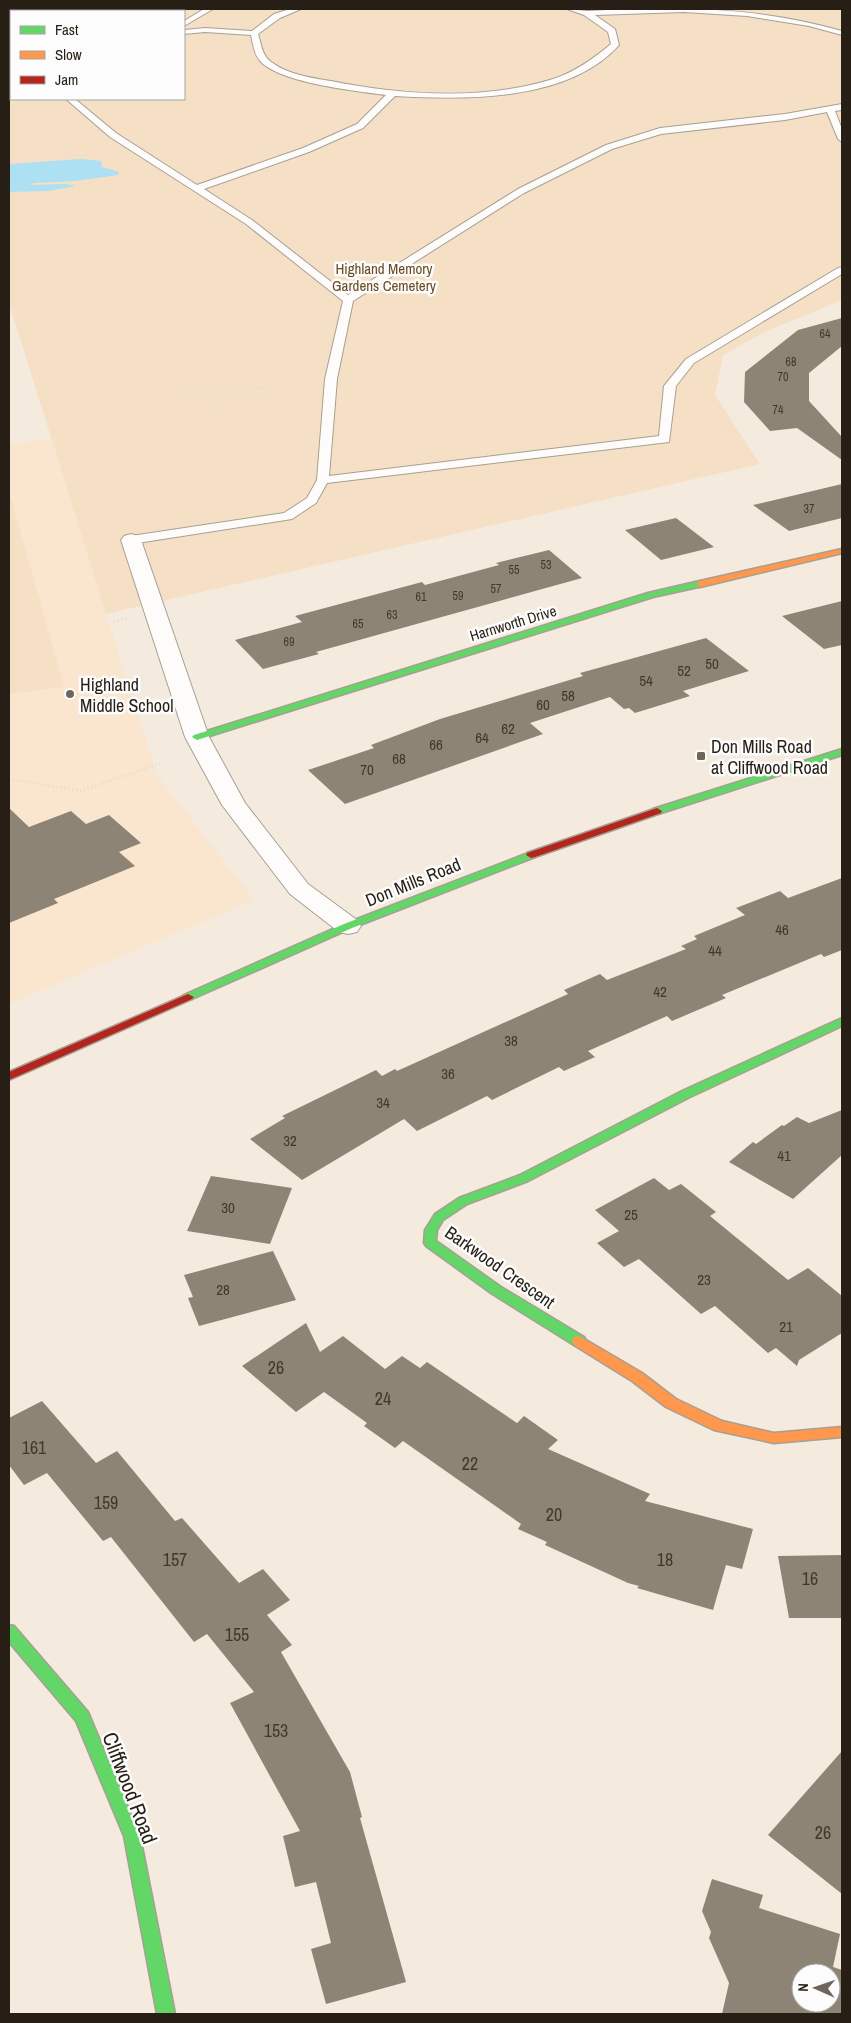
<svg xmlns="http://www.w3.org/2000/svg" width="851" height="2023" viewBox="0 0 851 2023" font-family="'Archivo Narrow',sans-serif">
<style>
.built{fill:#fae6ce}
.green{fill:#f5e0c6;fill-rule:evenodd}
.water{fill:#ace0f2}
.building{fill:#8e8476;fill-rule:evenodd}
.lines{fill:none;stroke-linecap:round;stroke-linejoin:round}
.lane-casing{stroke:#a79f94;stroke-width:2}
.street-casing{stroke:#a79f94;stroke-width:2}
.fast-casing{stroke:#a79f94;stroke-width:3}
.slow-casing{stroke:#a79f94;stroke-width:3}
.jam-casing{stroke:#a79f94;stroke-width:3}
.path-far2{stroke:#dddad6;stroke-width:1;stroke-dasharray:0.5 2;stroke-linecap:butt}
.path-far1{stroke:#dddad6;stroke-width:2;stroke-dasharray:0.5 2.5;stroke-linecap:butt}
.path{stroke:#dddad6;stroke-width:2.5;stroke-dasharray:1 3;stroke-linecap:butt}
.lane{fill:#fdfcfa;fill-rule:evenodd}
.street{fill:#fdfcfa;fill-rule:evenodd}
.fast{fill:#63d668;fill-rule:evenodd}
.slow{fill:#ff974d;fill-rule:evenodd}
.jam{fill:#b3261e;fill-rule:evenodd}
.poi-dot{fill:#6f665b;stroke:#fcfcfc;stroke-width:2}
.labels{text-anchor:middle;dominant-baseline:central;stroke-width:5;stroke-linejoin:round;paint-order:stroke}
.far-number-label{font-size:12px;fill:#41382d}
.far-park-label{font-size:15px;fill:#694b21;stroke:#fcfcfc}
.far-street-label{font-size:15px;fill:#271f15;stroke:#fcfcfc}
.number-label{font-size:15px;fill:#41382d}
.poi-label{font-size:18px;fill:#271f15;stroke:#fcfcfc;text-anchor:start}
.street-label{font-size:18px;fill:#271f15;stroke:#fcfcfc}
.near-number-label{font-size:18px;fill:#41382d}
.near-street-label{font-size:21px;fill:#271f15;stroke:#fcfcfc}
</style>
<rect width="100%" height="100%" fill="#f4eade"/>
<path class="built" d="M51 439 157 775 254 900 9 1004V444Z"/>
<g class="green">
<path d="M9 9H842V111L840 112 842 114V300L765 332 723 355 715 395 760 464 106 614 9 303ZM11 11H184V99H11Z"/>
<path d="M9 498H11L64 687 9 694Z"/>
</g>
<path class="water" d="M81 159 101 161 102 167 119 172 118 175 75 181 34 183 30 185 66 184 76 186 47 191 9 192V164Z"/>
<g class="building">
<path d="M842 318V346L809 373V401L842 437V460L797 428 770 431 744 402 745 372 798 330Z"/>
<path d="M842 484V518L789 531 753 505Z"/>
<path d="M676 518 714 547 661 560 625 530Z"/>
<path d="M549 550 582 578 316 652 319 654 263 669 235 640 302 622 295 616 422 582 425 585 499 565 496 563Z"/>
<path d="M842 601V645L824 649 782 616Z"/>
<path d="M706 638 749 671 683 691 690 696 635 713 629 708 624 709 610 697 530 723 543 734 345 804 308 770 374 748 371 745 440 719 583 676 580 673Z"/>
<path d="M9 808 29 827 71 811 86 824 109 815 141 843 119 852 135 866 54 899 58 903 9 923Z"/>
<path d="M842 878V950L824 957 821 954 722 995 726 998 672 1021 667 1016 588 1051 595 1057 564 1071 559 1067 492 1100 487 1096 417 1131 404 1119 302 1180 250 1139 285 1118 282 1116 376 1070 382 1076 395 1069 397 1071 568 994 564 990 600 974 607 980 686 949 681 946 697 939 694 936 745 915 736 908 780 891 788 898Z"/>
<path d="M842 1110V1155L793 1199 729 1162 753 1142 756 1144 782 1125 784 1126 797 1117 809 1123Z"/>
<path d="M211 1176 292 1188 270 1244 187 1231Z"/>
<path d="M654 1178 669 1190 681 1184 716 1212 710 1216 788 1280 808 1268 842 1296V1333L799 1360 797 1366 776 1348 768 1353 715 1306 701 1314 639 1259 624 1267 597 1243 619 1231 595 1210Z"/>
<path d="M273 1251 296 1300 199 1326 188 1298 193 1297 184 1275Z"/>
<path d="M306 1323 320 1352 343 1336 385 1369 402 1356 420 1368 427 1362 517 1423 524 1416 558 1440 548 1449 650 1494 645 1501 753 1529 742 1569 726 1565 713 1610 637 1588 639 1586 628 1583 545 1545 547 1542 518 1529 521 1524 403 1441 395 1448 364 1426 367 1423 324 1392 296 1412 242 1366Z"/>
<path d="M42 1401 96 1463 117 1451 175 1521 182 1518 239 1583 263 1569 290 1600 267 1615 292 1645 281 1652 350 1772 362 1817 360 1818 406 1982 326 2004 311 1949 331 1943 316 1882 295 1887 283 1836 300 1831 230 1703 254 1692 207 1634 194 1642 111 1537 103 1541 47 1473 24 1485 9 1465V1418Z"/>
<path d="M842 1555V1618H789L778 1556Z"/>
<path d="M842 1751V1894L768 1835Z"/>
<path d="M712 1879 763 1895 759 1908 840 1934 833 1967 842 1970V2014H722L729 1983 709 1938 711 1932 702 1911ZM801 1973H831V2003H801Z"/>
</g>
<g class="lines">
<g class="lane-casing">
<g id="lane">
<path d="M170 9H186L182 11H169Z"/>
<path d="M204 9H213L184 26V21Z"/>
<path d="M290 9H301L280 18 258 34C261 43 262 55 270 61 286 74 311 78 331 81 401 95 483 101 553 79 575 72 593 59 611 44L608 32 584 15 567 9 587 11C676 7 756 6 842 31V35L809 26 747 16 684 12 595 15 615 29 619 45C568 102 465 100 395 96L363 128 309 152 204 189 252 220 348 295 518 189 606 145 660 128 785 114 842 104V110L835 111 842 129V142L838 139 827 112 785 120 661 134 612 149 524 193 353 301 337 379 329 476 659 436 664 386 686 359 838 268 842 267V274L694 363 676 386 669 442 327 483 316 503 292 519 131 544 126 543 125 540 131 536 284 513 307 498 317 480 325 379 343 301 246 224 110 137 66 99H75L116 133 197 185 303 148 357 124 386 95C356 91 280 83 260 61 254 54 253 44 251 35L205 32 184 34V30L205 28 252 31 274 14Z"/>
<rect x="9" y="37" width="2" height="7"/>
</g>
</g>
<g class="street-casing">
<path id="street" d="M131 534 138 536 141 540 209 737 245 803 308 884 357 920 361 926 357 932 348 934 339 932 290 894 222 805 185 737 121 540 124 536Z"/>
</g>
<g class="fast-casing">
<g id="fast">
<path d="M700 581 703 582V586L653 597 200 739 197 740 192 737 194 735 648 593Z"/>
<path d="M842 749V755L661 813 657 814 652 811 653 809Z"/>
<path d="M531 852 536 855 535 857 352 928 192 999 188 1000 182 997 184 995 344 924Z"/>
<path d="M842 1018V1026L690 1097 528 1181 467 1204 443 1220 437 1230 436 1241 501 1287 584 1337 586 1341 584 1345 579 1346 574 1345 491 1293 426 1246 424 1243 425 1230 435 1214 459 1198 520 1175 682 1091Z"/>
<path d="M9 1625 14 1626 88 1712 140 1836 175 2014H157L124 1836 76 1721 9 1642Z"/>
</g>
</g>
<g class="slow-casing">
<g id="slow">
<path d="M842 549V553L700 587 696 584 700 581Z"/>
<path d="M579 1336 642 1373 676 1399 722 1421 774 1433 842 1427V1437L774 1443 714 1430 666 1407 632 1381 574 1345 572 1341 574 1337Z"/>
</g>
</g>
<g class="jam-casing">
<g id="jam">
<path d="M657 808 662 811 661 813 535 857 531 858 526 855 527 853Z"/>
<path d="M188 994 194 997 192 999 9 1080V1072Z"/>
</g>
</g>
<g class="path-far2">
<path d="M9 129 40 126 71 130"/>
<path d="M63 154 102 156"/>
<path d="M9 159C32 159 70 160 86 141"/>
</g>
<g class="path-far1">
<path d="M242 385 257 388C249 390 243 396 235 398 216 404 194 401 175 398L172 394 180 391 200 396 215 390 231 392Z"/>
<path d="M257 388 305 382"/>
</g>
<g class="path">
<path d="M114 622 128 618"/>
<path d="M9 779 81 791 161 763"/>
</g>
<use href="#lane" class="lane"/>
<use href="#street" class="street"/>
<use href="#fast" class="fast"/>
<use href="#slow" class="slow"/>
<use href="#jam" class="jam"/>
</g>
<g class="poi-dot">
<circle cx="70" cy="694" r="5"/>
<rect x="696" y="751" width="10" height="10" rx="2.5"/>
</g>
<g class="labels">
<g class="far-number-label">
<text x="825" y="334">64</text>
<text x="791" y="362">68</text>
<text x="783" y="377">70</text>
<text x="778" y="410">74</text>
<text x="809" y="509">37</text>
<text x="546" y="565">53</text>
<text x="514" y="570">55</text>
<text x="496" y="589">57</text>
<text x="458" y="596">59</text>
<text x="421" y="597">61</text>
<text x="392" y="615">63</text>
<text x="358" y="624">65</text>
<text x="289" y="642">69</text>
</g>
<g class="far-park-label">
<text x="384" y="268">Highland Memory<tspan x="384" dy="17">Gardens Cemetery</tspan></text>
</g>
<g class="far-street-label">
<text transform="translate(513 623) rotate(-17)">Harnworth Drive</text>
</g>
<g class="number-label">
<text x="712" y="663">50</text>
<text x="684" y="670">52</text>
<text x="646" y="680">54</text>
<text x="568" y="695">58</text>
<text x="543" y="704">60</text>
<text x="508" y="728">62</text>
<text x="482" y="737">64</text>
<text x="436" y="744">66</text>
<text x="399" y="758">68</text>
<text x="367" y="769">70</text>
<text x="782" y="929">46</text>
<text x="715" y="950">44</text>
<text x="660" y="991">42</text>
<text x="511" y="1040">38</text>
<text x="448" y="1073">36</text>
<text x="383" y="1102">34</text>
<text x="290" y="1140">32</text>
<text x="784" y="1155">41</text>
<text x="228" y="1207">30</text>
<text x="631" y="1214">25</text>
<text x="704" y="1279">23</text>
<text x="223" y="1289">28</text>
<text x="786" y="1326">21</text>
</g>
<g class="poi-label">
<text x="80" y="684">Highland<tspan x="80" dy="21">Middle School</tspan></text>
<text x="711" y="746">Don Mills Road<tspan x="711" dy="21">at Cliffwood Road</tspan></text>
</g>
<g class="street-label">
<text transform="translate(413 882) rotate(-22)">Don Mills Road</text>
<text transform="translate(500 1267) rotate(35)">Barkwood Crescent</text>
</g>
<g class="near-number-label">
<text x="276" y="1367">26</text>
<text x="383" y="1398">24</text>
<text x="34" y="1447">161</text>
<text x="470" y="1463">22</text>
<text x="106" y="1502">159</text>
<text x="554" y="1514">20</text>
<text x="175" y="1559">157</text>
<text x="665" y="1559">18</text>
<text x="810" y="1578">16</text>
<text x="237" y="1634">155</text>
<text x="276" y="1730">153</text>
<text x="823" y="1832">26</text>
</g>
<g class="near-street-label">
<text transform="translate(130 1788) rotate(69)">Cliffwood Road</text>
</g>
</g>
<rect width="851" height="2023" fill="none" stroke="#271f15" stroke-width="20"/>
<rect x="10" y="10" width="175" height="90" fill="#fcfcfc" stroke="#a7a4a0"/>
<rect x="20" y="26" width="25" height="8" fill="#63d668" stroke="#a7a4a0"/>
<text x="55" y="35" font-size="15" fill="#271f15">Fast</text>
<rect x="20" y="51" width="25" height="8" fill="#ff974d" stroke="#a7a4a0"/>
<text x="55" y="60" font-size="15" fill="#271f15">Slow</text>
<rect x="20" y="76" width="25" height="8" fill="#b3261e" stroke="#a7a4a0"/>
<text x="55" y="85" font-size="15" fill="#271f15">Jam</text>
<g transform="translate(816 1988) rotate(272)"><circle r="24" fill="#fcfcfc" stroke="#a7a4a0"/>
<path d="M0-4L9 19L0 12L-9 19Z" fill="#6f665b"/>
<text y="-8" font-size="14" font-weight="bold" text-anchor="middle" fill="#271f15">N</text>
</g>
</svg>
